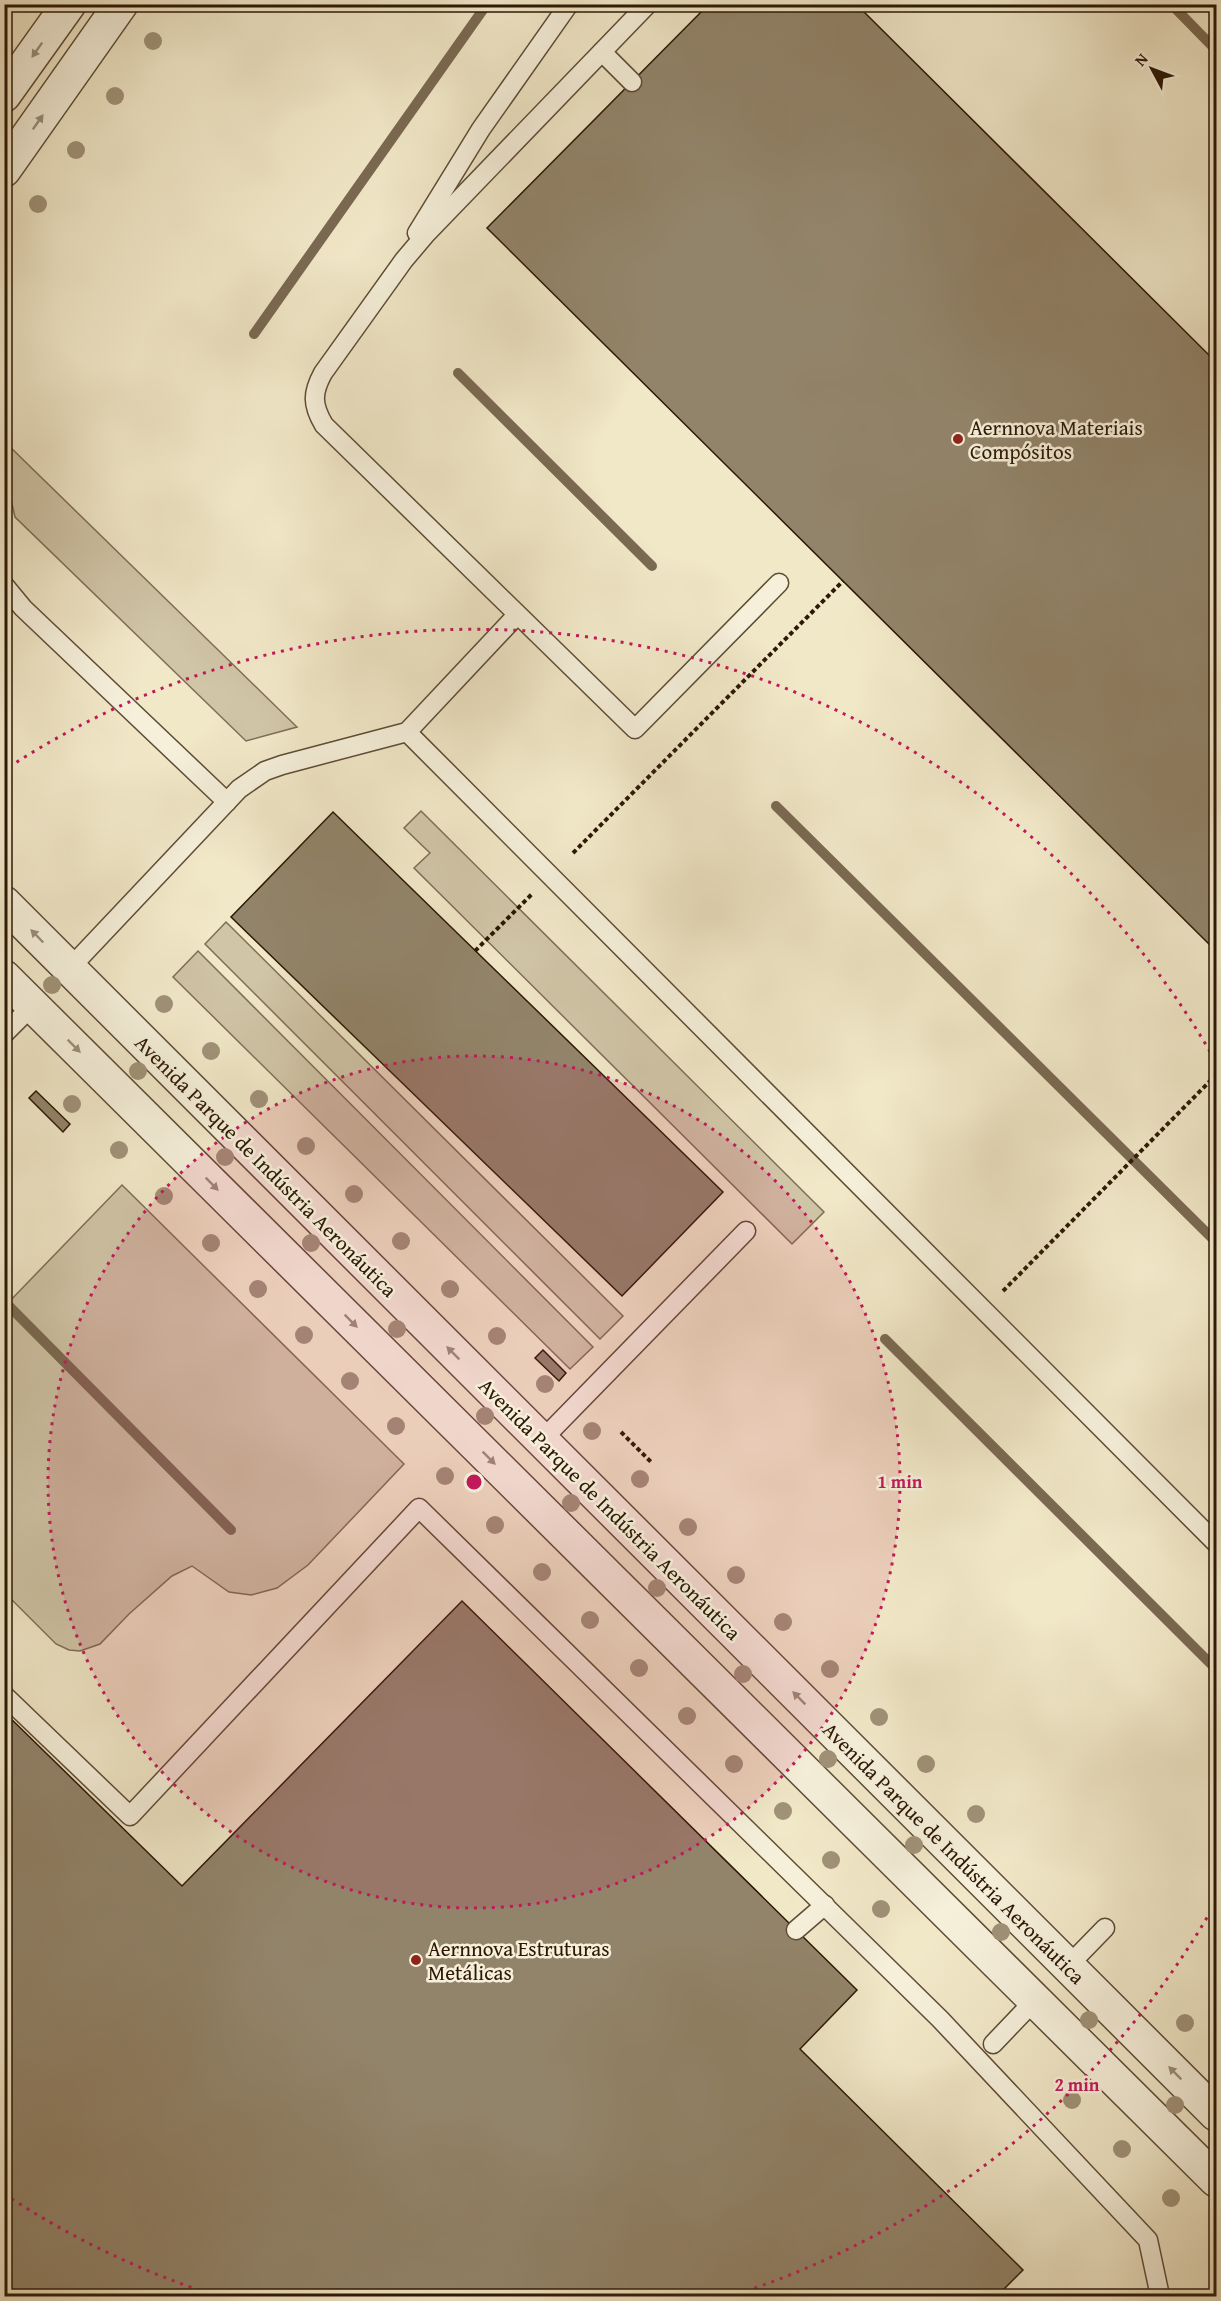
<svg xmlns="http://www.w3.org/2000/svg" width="1221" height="2301" viewBox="0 0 1221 2301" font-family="'Gentium Book Plus',serif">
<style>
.green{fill:#d0c5a7;stroke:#7e6e56;stroke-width:1.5}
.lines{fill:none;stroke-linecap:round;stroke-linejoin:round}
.stream{stroke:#7a6a52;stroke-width:10}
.building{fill:#92846a;stroke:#2c1805;stroke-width:1.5}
.service-casing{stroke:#5d4c36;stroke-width:21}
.minor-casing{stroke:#5d4c36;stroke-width:36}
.tertiary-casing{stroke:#5d4c36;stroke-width:36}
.path{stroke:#2c1805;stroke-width:4;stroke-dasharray:4.5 3;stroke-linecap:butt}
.service{stroke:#f6f0db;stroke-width:18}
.minor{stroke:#f6f0db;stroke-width:33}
.tertiary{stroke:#f6f0db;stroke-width:33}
.tree{fill:#a09278}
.oneway{fill:#9b8f7b}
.ring{fill:none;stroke:#c2185b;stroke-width:3;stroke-dasharray:3 6}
.poi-dot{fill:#8f2418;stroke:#f6f0db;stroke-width:2}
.labels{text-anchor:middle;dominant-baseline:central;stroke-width:5;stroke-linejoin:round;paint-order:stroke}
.poi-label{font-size:21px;fill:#2c1805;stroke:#f6f0db;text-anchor:start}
.street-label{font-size:21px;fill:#2c1805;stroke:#f6f0db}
.centre{fill:#c2185b;stroke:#f6f0db;stroke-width:3}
.ring-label{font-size:18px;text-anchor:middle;font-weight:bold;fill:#c2185b;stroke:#f6f0db;stroke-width:5;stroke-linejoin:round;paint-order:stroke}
</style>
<rect width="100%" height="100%" fill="#f1e8c8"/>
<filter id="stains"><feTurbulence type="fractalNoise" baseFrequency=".00333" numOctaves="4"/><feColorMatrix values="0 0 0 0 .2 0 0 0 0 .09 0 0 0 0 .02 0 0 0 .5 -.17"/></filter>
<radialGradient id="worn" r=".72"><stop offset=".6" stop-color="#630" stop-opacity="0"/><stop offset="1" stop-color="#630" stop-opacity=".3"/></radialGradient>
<g class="green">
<path d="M5 442 297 727 246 741 15 517 5 473Z"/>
<path d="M421 811 824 1212 792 1244 414 868 430 853 404 828Z"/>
<path d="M226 922 623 1316 600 1339 205 944Z"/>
<path d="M198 951 593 1347 570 1369 173 977Z"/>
<path d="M122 1185 404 1464 308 1565 277 1588 251 1595 229 1592 192 1566 172 1576 129 1614 100 1644 80 1651 69 1650 56 1644 5 1593V1306Z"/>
</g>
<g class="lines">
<g class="stream">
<path d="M1171 4 1216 50"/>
<path d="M254 334 487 4"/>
<path d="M458 373 652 566"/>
<path d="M776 806 1216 1242"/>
<path d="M4 1301 231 1530"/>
<path d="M885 1339 1216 1669"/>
</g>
</g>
<g class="building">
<path d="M709 4H856L1216 362V951L487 228Z"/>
<path d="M333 812 723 1192 622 1296 231 917Z"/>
<path d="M36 1091 70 1124 63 1132 29 1098Z"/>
<path d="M543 1350 566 1373 559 1381 535 1358Z"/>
<path d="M462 1601 857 1990 800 2049 1023 2270 997 2296H4V1712L182 1886Z"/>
</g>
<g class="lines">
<g class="service-casing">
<g id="service">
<path d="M648 4 426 234 404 260 323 373C312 393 312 405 324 425L635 729 779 583"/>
<path d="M602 52 632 82"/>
<path d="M417 233 481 129 569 4"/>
<path d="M4 585 23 608 227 802"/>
<path d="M407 732 1216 1543"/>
<path d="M69 969 239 789 265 771 282 765 407 732 517 615"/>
<path d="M4 1034 33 1005"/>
<path d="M541 1441 746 1231"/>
<path d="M4 1695 130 1816 419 1508 940 2019 1148 2240 1160 2296"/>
<path d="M796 1930 825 1905"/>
<path d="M1068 1966 1105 1928"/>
<path d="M993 2044 1035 2000"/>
</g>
</g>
<g class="minor-casing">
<g id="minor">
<path d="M4 903 1216 2114"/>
<path d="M4 977 1216 2180"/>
</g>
</g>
<g class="tertiary-casing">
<g id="tertiary">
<path d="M4 95 69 4"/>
<path d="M4 170 121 4"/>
</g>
</g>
<g class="path">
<path d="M573 853 843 581"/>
<path d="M475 951 532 894"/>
<path d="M1003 1291 1216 1075"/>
<path d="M621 1432 652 1463"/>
</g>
<use href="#service" class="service"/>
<use href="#minor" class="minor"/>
<use href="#tertiary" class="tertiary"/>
</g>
<g class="tree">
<circle cx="153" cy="41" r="9"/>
<circle cx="115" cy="96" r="9"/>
<circle cx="76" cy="150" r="9"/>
<circle cx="38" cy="204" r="9"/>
<circle cx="52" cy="985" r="9"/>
<circle cx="164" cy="1004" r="9"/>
<circle cx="211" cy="1051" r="9"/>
<circle cx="138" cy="1071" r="9"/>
<circle cx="259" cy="1099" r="9"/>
<circle cx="72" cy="1104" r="9"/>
<circle cx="306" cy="1146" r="9"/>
<circle cx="119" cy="1150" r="9"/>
<circle cx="225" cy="1157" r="9"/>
<circle cx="354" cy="1194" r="9"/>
<circle cx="164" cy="1196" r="9"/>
<circle cx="401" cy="1241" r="9"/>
<circle cx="211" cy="1243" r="9"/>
<circle cx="311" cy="1243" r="9"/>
<circle cx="258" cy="1289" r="9"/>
<circle cx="450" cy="1289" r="9"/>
<circle cx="397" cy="1329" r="9"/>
<circle cx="304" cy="1335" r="9"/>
<circle cx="497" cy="1336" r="9"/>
<circle cx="350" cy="1381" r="9"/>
<circle cx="545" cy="1384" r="9"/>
<circle cx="485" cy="1416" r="9"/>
<circle cx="396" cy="1426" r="9"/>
<circle cx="592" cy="1431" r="9"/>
<circle cx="445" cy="1476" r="9"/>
<circle cx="640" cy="1479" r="9"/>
<circle cx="571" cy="1503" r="9"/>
<circle cx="495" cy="1525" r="9"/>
<circle cx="688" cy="1527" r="9"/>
<circle cx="542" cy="1572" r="9"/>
<circle cx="736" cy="1575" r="9"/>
<circle cx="657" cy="1588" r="9"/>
<circle cx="590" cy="1620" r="9"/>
<circle cx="783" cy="1622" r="9"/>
<circle cx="639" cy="1668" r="9"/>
<circle cx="830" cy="1669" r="9"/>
<circle cx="743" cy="1674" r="9"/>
<circle cx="687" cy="1716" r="9"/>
<circle cx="879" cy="1717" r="9"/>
<circle cx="828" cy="1759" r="9"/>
<circle cx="734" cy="1764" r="9"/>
<circle cx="926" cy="1764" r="9"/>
<circle cx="783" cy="1811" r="9"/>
<circle cx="976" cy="1814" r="9"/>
<circle cx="914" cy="1845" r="9"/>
<circle cx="831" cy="1860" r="9"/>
<circle cx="881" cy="1909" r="9"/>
<circle cx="1001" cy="1932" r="9"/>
<circle cx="1089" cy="2020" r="9"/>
<circle cx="1185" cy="2023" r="9"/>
<circle cx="1072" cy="2100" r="9"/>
<circle cx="1175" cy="2105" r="9"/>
<circle cx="1122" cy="2149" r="9"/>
<circle cx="1171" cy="2198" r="9"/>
</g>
<defs><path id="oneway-solid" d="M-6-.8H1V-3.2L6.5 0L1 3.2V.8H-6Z" transform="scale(1.5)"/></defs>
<g class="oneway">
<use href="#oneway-solid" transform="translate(37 50) rotate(125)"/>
<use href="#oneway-solid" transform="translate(38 122) rotate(-55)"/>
<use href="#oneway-solid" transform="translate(37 936) rotate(-134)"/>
<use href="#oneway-solid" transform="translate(74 1046) rotate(45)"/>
<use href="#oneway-solid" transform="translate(212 1184) rotate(45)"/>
<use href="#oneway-solid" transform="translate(351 1321) rotate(45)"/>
<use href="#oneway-solid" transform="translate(453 1353) rotate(-135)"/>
<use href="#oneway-solid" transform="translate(489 1458) rotate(45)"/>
<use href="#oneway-solid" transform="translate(799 1698) rotate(-135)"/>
<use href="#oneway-solid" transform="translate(1175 2073) rotate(-135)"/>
</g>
<circle cx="474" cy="1482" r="426" fill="#c2185b" fill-opacity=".12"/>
<g class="ring">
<circle cx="474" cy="1482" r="426"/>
<path d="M1216 1902A853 853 0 0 1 731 2296M217 2296A853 853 0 0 1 9 2197M9 767A853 853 0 0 1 1216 1062"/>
</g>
<g class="poi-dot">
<circle cx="958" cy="439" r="6"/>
<circle cx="416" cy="1960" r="6"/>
</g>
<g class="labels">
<g class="poi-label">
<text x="970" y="427">Aernnova Materiais<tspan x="970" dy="24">Compósitos</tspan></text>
<text x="428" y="1948">Aernnova Estruturas<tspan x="428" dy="24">Metálicas</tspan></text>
</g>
<g class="street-label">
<text transform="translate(266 1166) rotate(45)">Avenida Parque de Indústria Aeronáutica</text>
<text transform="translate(610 1509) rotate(45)">Avenida Parque de Indústria Aeronáutica</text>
<text transform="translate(954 1853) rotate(45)">Avenida Parque de Indústria Aeronáutica</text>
</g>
</g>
<circle cx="474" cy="1482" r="9" class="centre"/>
<g class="ring-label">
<text x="900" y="1488">1 min</text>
<text x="1077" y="2091">2 min</text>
</g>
<rect width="1221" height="2301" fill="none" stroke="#f1e8c8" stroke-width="24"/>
<rect x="6" y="6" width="1209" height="2289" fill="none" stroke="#2c1805" stroke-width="3"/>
<rect x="12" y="12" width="1197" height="2277" fill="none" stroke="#2c1805" stroke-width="1.5"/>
<g transform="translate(1152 69) rotate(311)" stroke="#f6f0db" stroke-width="4.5" paint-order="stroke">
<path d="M0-4.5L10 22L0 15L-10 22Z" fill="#2c1805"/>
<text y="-9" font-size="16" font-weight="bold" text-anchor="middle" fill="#2c1805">N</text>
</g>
<rect width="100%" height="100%" filter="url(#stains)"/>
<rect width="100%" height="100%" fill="url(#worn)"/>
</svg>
